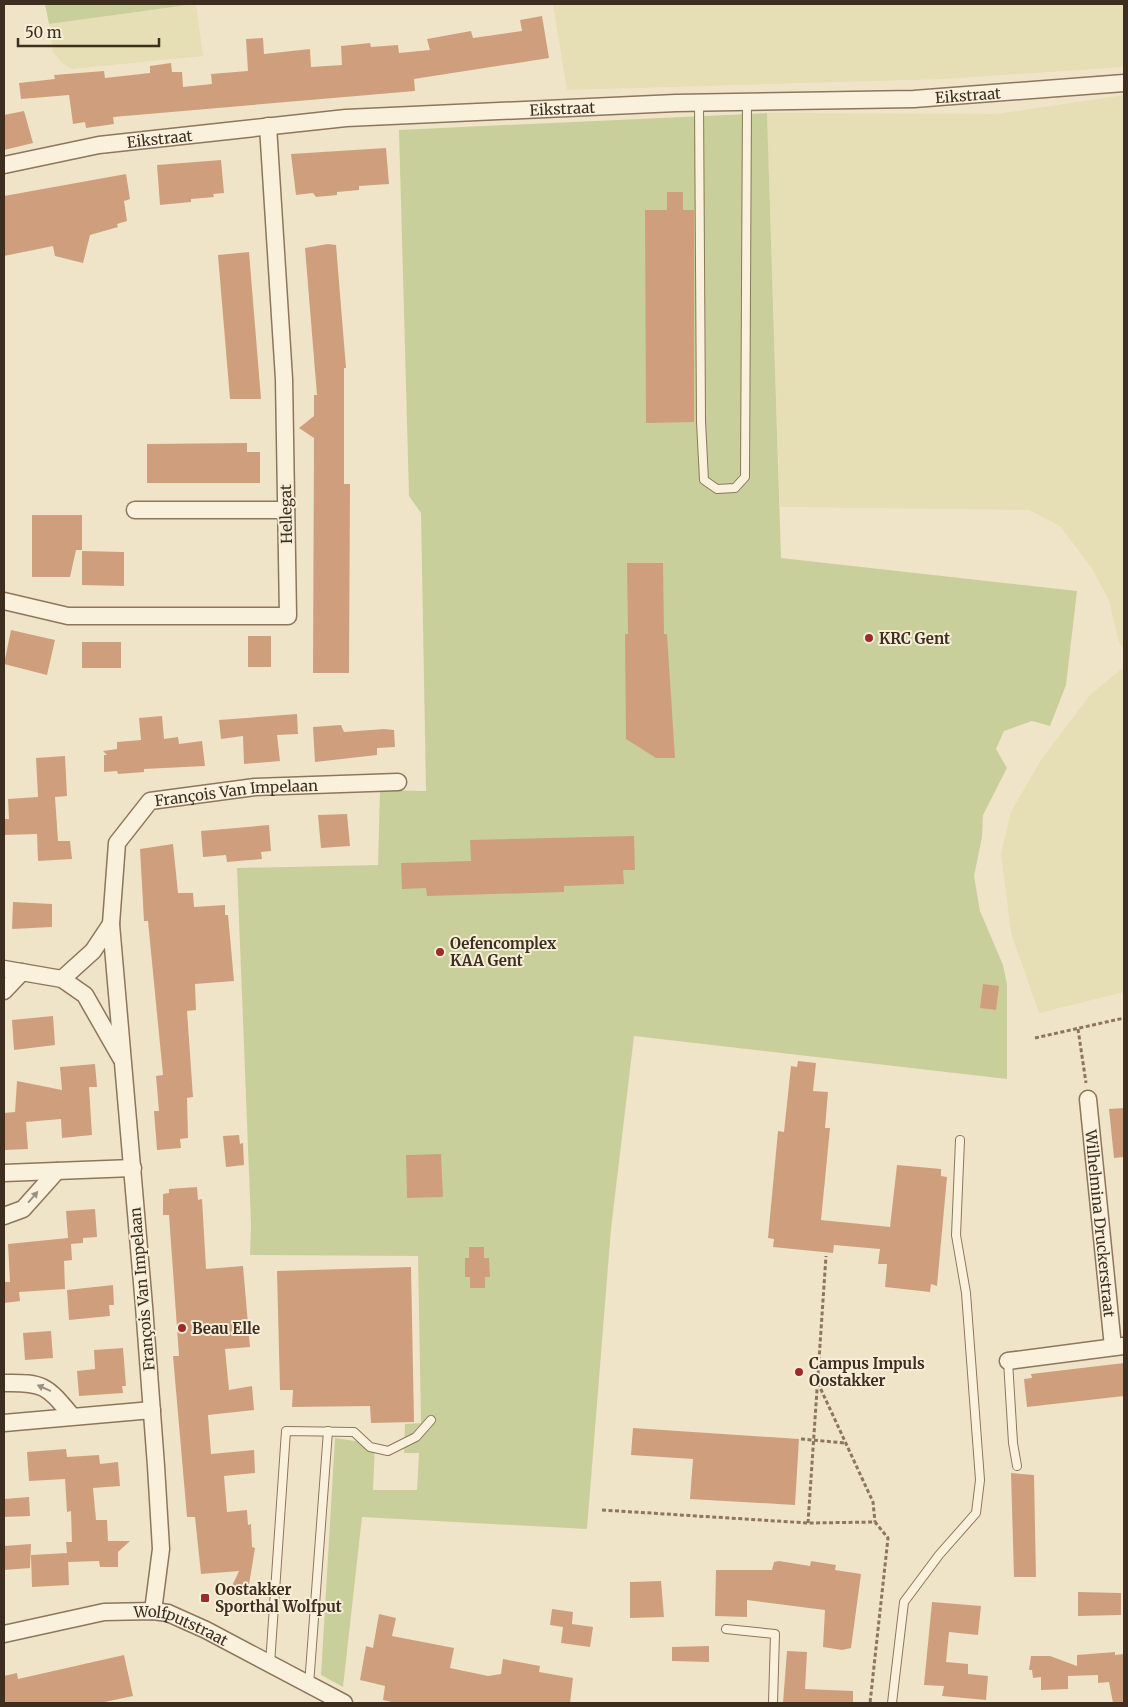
<svg xmlns="http://www.w3.org/2000/svg" width="1128" height="1707" viewBox="0 0 1128 1707" font-family="Merriweather,serif">
<style>
.farmland{fill:#e6deb5}
.green{fill:#c9cf9b}
.building{fill:#cf9f7d}
.lines{fill:none;stroke-linecap:round;stroke-linejoin:round}
.service-casing{stroke:#8d765c;stroke-width:10}
.minor-casing{stroke:#8d765c;stroke-width:19}
.path{stroke:#8d765c;stroke-width:3;stroke-dasharray:4 2.5;stroke-linecap:butt}
.service{stroke:#faf1dc;stroke-width:8}
.minor{stroke:#faf1dc;stroke-width:16}
.oneway{fill:#9c907e}
.poi-dot{fill:#9e2a2b;stroke:#f7eed8;stroke-width:2}
.labels{text-anchor:middle;dominant-baseline:central;stroke-width:4;stroke-linejoin:round;paint-order:stroke}
.street-label{font-size:15px;fill:#3d2e20;stroke:#f7eed8}
.poi-label{font-size:15px;font-weight:bold;fill:#3d2e20;stroke:#f7eed8;text-anchor:start}
</style>
<rect width="100%" height="100%" fill="#f0e4c8"/>
<g class="farmland">
<path d="M196 4 203 56 72 69 61 62 53 52 49 24Z"/>
<path d="M553 4H1124V67L944 79 567 90Z"/>
<path d="M1124 95V650L1119 642 1109 600 1091 567 1060 526 1029 510 780 507 767 113 997 114Z"/>
<path d="M1124 667V992L1039 1013 1011 933 1001 853 1011 812 1041 760 1090 695Z"/>
</g>
<g class="green">
<path d="M45 4H195L49 24Z"/>
<path d="M767 113 781 558 1077 591 1066 685 1050 726 1032 721 1004 731 996 749 1007 768 983 815 982 837 974 876 980 911 1003 965 1007 984V1079L634 1036 611 1229 587 1529 362 1517 343 1687 321 1675 335 1438 375 1444 373 1490H417L419 1453H404L405 1424 421 1423 418 1256 250 1255 251 1224 237 868 378 865 380 790 426 791 421 513 409 496 399 130Z"/>
</g>
<g class="building">
<path d="M542 16 549 58 414 79 415 91 113 117 114 124 86 128 85 122 73 124 69 95 21 99 19 83 55 79 54 75 104 71 105 78 150 73V66L171 63 172 72H182L183 87 212 84 211 74 248 71 246 39 263 38 264 54 310 49 311 67 342 65 341 46 370 43 371 47 398 45 399 53 430 50 427 39 471 31 473 38 522 31 520 20Z"/>
<path d="M24 111 33 143 4 150V115Z"/>
<path d="M386 148 389 184 359 186V190L337 192V195L316 197 313 193 296 195 291 154Z"/>
<path d="M221 160 224 193 213 194 214 197 191 199V202L160 205 157 165Z"/>
<path d="M126 174 130 199 124 201 127 221 117 224 118 227 90 235 83 263 55 256 53 246 4 256V196Z"/>
<path d="M667 192H683V210H694V422L646 423 645 210H667Z"/>
<path d="M328 244 336 245 346 368H344V484H350L349 673H313L314 438 299 428 314 416V395H317L305 248Z"/>
<path d="M249 252 261 399H230L218 255Z"/>
<path d="M247 443V452H260V483H147V444Z"/>
<path d="M32 515H82V550H76L70 577H32Z"/>
<path d="M82 551 124 552V586L82 585Z"/>
<path d="M627 563H663L664 634H667L675 758H656L626 739 625 634H628Z"/>
<path d="M11 630 55 640 47 675 4 664Z"/>
<rect x="248" y="636" width="23" height="31"/>
<rect x="82" y="642" width="39" height="26"/>
<path d="M297 714 298 734 277 735 280 761 244 764 243 736 221 739 219 720Z"/>
<path d="M162 716 164 739 178 737 179 744 202 741 205 766 144 769V772L118 774 117 771 104 772V755H107L103 751 117 749V742L141 740 139 718Z"/>
<path d="M341 725 344 732 384 729 394 730 395 747 377 748V755L315 762 313 727Z"/>
<path d="M65 756 67 796 55 797 58 841H70L72 859 38 861 37 834 4 835V819H9L8 799 38 797 36 758Z"/>
<path d="M347 814 350 846 321 848 318 815Z"/>
<path d="M269 825 271 851 261 852 262 859 227 862 226 855 203 857 201 831Z"/>
<path d="M634 836 635 870H623L624 884 564 886V892L427 896 426 888 402 889 401 863 471 861 470 840Z"/>
<path d="M173 844 178 893H193L194 907 225 905V915H228L234 981 195 984 196 1010 187 1011 193 1097 187 1098 188 1138 180 1139 181 1148 157 1150 154 1111H159L156 1076 163 1075 148 921H144L140 849Z"/>
<path d="M13 902 52 904V927L12 929Z"/>
<path d="M983 984 999 986 996 1010 980 1008Z"/>
<path d="M53 1016 55 1045 14 1050 12 1020Z"/>
<path d="M798 1061 816 1063 813 1091 828 1092 825 1128H830L821 1220 890 1227 897 1165 941 1169V1176L947 1177 937 1286 931 1284 930 1292 885 1287 887 1264H878L880 1249 834 1245 833 1253 773 1247 774 1239 768 1238 778 1131 784 1132 791 1066 797 1067Z"/>
<path d="M95 1064 97 1087H89L92 1135 62 1138 61 1119 26 1122 28 1149 4 1150V1113L15 1112 17 1081 62 1090 60 1067Z"/>
<path d="M1124 1108V1157L1114 1158 1109 1109Z"/>
<path d="M239 1135 240 1144 243 1143 244 1165 226 1167 223 1136Z"/>
<path d="M441 1154 443 1197 407 1198 406 1155Z"/>
<path d="M197 1187 198 1200 202 1199 206 1269 243 1266 250 1347 225 1349 229 1390 252 1386 254 1410 208 1415 211 1454 254 1450 255 1473 224 1476 227 1512 247 1510 248 1525 251 1524 252 1547 255 1548 248 1591 232 1586 239 1571 201 1574 195 1517H187L173 1356H179L169 1215H163V1194L169 1193V1189Z"/>
<path d="M95 1209 97 1237 83 1238V1243L71 1244 72 1260 64 1261 65 1289 19 1292 20 1301 4 1303V1282H10L8 1244 68 1238 66 1211Z"/>
<path d="M469 1247H484V1258H489L490 1277H485V1288H470V1277H465V1258H469Z"/>
<path d="M411 1267 414 1422 371 1423 370 1406 292 1407 293 1390H280L277 1271Z"/>
<path d="M113 1285 114 1305H109L110 1316 69 1320 67 1290Z"/>
<path d="M51 1331 53 1358 25 1360 23 1333Z"/>
<path d="M123 1348 126 1386H122L123 1393 79 1396 77 1371 95 1369 94 1350Z"/>
<path d="M1124 1363V1396L1027 1407 1024 1379 1032 1378 1031 1374Z"/>
<path d="M633 1428 799 1439 795 1505 690 1499 693 1459 631 1455Z"/>
<path d="M66 1449 67 1457 99 1455 100 1464 118 1462 120 1486 93 1488 96 1520H107L108 1541H130L118 1552V1567H100L99 1561 68 1562V1558L69 1585 32 1587 31 1555 67 1553 66 1542H72L71 1511 67 1512 65 1479 29 1481 27 1452Z"/>
<path d="M1011 1473 1034 1475 1036 1577H1014Z"/>
<path d="M29 1497 30 1516 4 1517V1499Z"/>
<path d="M31 1544 30 1568 4 1570V1546Z"/>
<path d="M779 1561 810 1566 811 1561 836 1565 835 1570 861 1574 851 1648 842 1650 823 1647 825 1610 747 1600V1617L715 1616 716 1570H772L774 1562Z"/>
<path d="M661 1581 664 1617 630 1618V1582Z"/>
<path d="M1078 1592 1121 1593V1615L1078 1616Z"/>
<path d="M932 1602 981 1606 978 1635 949 1632 946 1662 968 1664V1674L988 1676 986 1700 942 1696 944 1686 924 1685Z"/>
<path d="M552 1609 573 1612 572 1624 593 1627 590 1647 561 1643 563 1627 550 1625Z"/>
<path d="M379 1614 396 1618 392 1636 454 1648 450 1668 488 1676 501 1674 503 1659 540 1666 539 1672 573 1678 570 1703H396L383 1700 385 1686 360 1680 366 1646 373 1648Z"/>
<path d="M709 1646V1662L672 1661V1647Z"/>
<path d="M787 1651 807 1652 805 1689 853 1691V1703H783Z"/>
<path d="M1115 1652V1655L1124 1654V1703H1113L1109 1682 1098 1683V1675L1068 1676V1689L1041 1690V1677L1033 1678 1032 1670H1029L1031 1656H1050L1077 1666V1655Z"/>
<path d="M124 1655 133 1696 100 1703H4V1676L17 1673 18 1679Z"/>
</g>
<g class="lines">
<g class="service-casing">
<g id="service">
<path d="M699 102 701 421 704 480 717 489 735 488 745 477 747 102"/>
<path d="M1008 1361 1013 1443 1017 1466"/>
<path d="M726 1629 775 1634 773 1703"/>
<path d="M270 1664 286 1431 354 1432 370 1447 388 1451 416 1437 431 1420"/>
<path d="M309 1685 328 1431"/>
<path d="M892 1703 904 1602 939 1555 976 1513 980 1480 966 1293 956 1235 960 1140"/>
</g>
</g>
<g class="minor-casing">
<g id="minor">
<path id="s1" d="M4 165 99 145 346 118 676 103 914 99 1124 83"/>
<path d="M135 510H286"/>
<path d="M4 601 68 616H288L284 379 268 126"/>
<path d="M4 969 62 979 85 995 121 1058"/>
<path d="M62 979 93 951 111 924"/>
<path d="M4 991 22 972"/>
<path id="s2" d="M1088 1099 1113 1347"/>
<path d="M4 1173 133 1168"/>
<path d="M4 1216 23 1209 57 1171"/>
<path d="M1008 1361 1123 1346"/>
<path d="M4 1383C44 1382 47 1386 72 1416"/>
<path d="M4 1423 152 1410"/>
<path id="s3" d="M153 1611 161 1549 156 1466 144 1306 111 924 117 843 150 801 255 787 398 782"/>
<path id="s4" d="M4 1634 104 1612 153 1611 168 1613 206 1630 344 1703"/>
</g>
</g>
<g class="path">
<path d="M1078 1029 1086 1083"/>
<path d="M1035 1038 1124 1018"/>
<path d="M818 1383 873 1502 875 1522"/>
<path d="M801 1439 845 1443"/>
<path d="M602 1510 808 1523 875 1522 888 1538 870 1703"/>
<path d="M808 1523 826 1256"/>
</g>
<use href="#service" class="service"/>
<use href="#minor" class="minor"/>
</g>
<defs><path id="oneway-solid" d="M-6-.8H1V-3.2L6.5 0L1 3.2V.8H-6Z" transform="scale(1.25)"/></defs>
<g class="oneway">
<use href="#oneway-solid" transform="translate(33 1197) rotate(-49)"/>
<use href="#oneway-solid" transform="translate(44 1388) rotate(-156)"/>
</g>
<g class="poi-dot">
<circle cx="869" cy="638" r="5"/>
<circle cx="440" cy="952" r="5"/>
<circle cx="182" cy="1328" r="5"/>
<circle cx="799" cy="1372" r="5"/>
<rect x="200" y="1593" width="10" height="10" rx="2.5"/>
</g>
<g class="labels">
<g class="street-label">
<text stroke="none"><textPath href="#s1" startOffset="968">Eikstraat</textPath></text>
<text stroke="none"><textPath href="#s1" startOffset="562">Eikstraat</textPath></text>
<text stroke="none"><textPath href="#s1" startOffset="158">Eikstraat</textPath></text>
<text transform="translate(286 514) rotate(-91)">Hellegat</text>
<text stroke="none"><textPath href="#s3" startOffset="911">François Van Impelaan</textPath></text>
<text stroke="none"><textPath href="#s2" startOffset="125">Wilhelmina Druckerstraat</textPath></text>
<text transform="translate(142 1289) rotate(-95)">François Van Impelaan</text>
<text stroke="none"><textPath href="#s4" startOffset="182">Wolfputstraat</textPath></text>
</g>
<g class="poi-label">
<text x="879" y="638">KRC Gent</text>
<text x="450" y="943">Oefencomplex<tspan x="450" dy="17">KAA Gent</tspan></text>
<text x="192" y="1328">Beau Elle</text>
<text x="809" y="1363">Campus Impuls<tspan x="809" dy="17">Oostakker</tspan></text>
<text x="215" y="1589">Oostakker<tspan x="215" dy="17">Sporthal Wolfput</tspan></text>
</g>
</g>
<rect width="1128" height="1707" fill="none" stroke="#3d2e20" stroke-width="10"/>
<path d="M18 38v8h141v-8" fill="none" stroke="#3d2e20" stroke-width="2.5"/>
<text x="25" y="38" font-size="15" fill="#3d2e20" stroke="#f7eed8" stroke-width="4" paint-order="stroke">50 m</text>
</svg>
